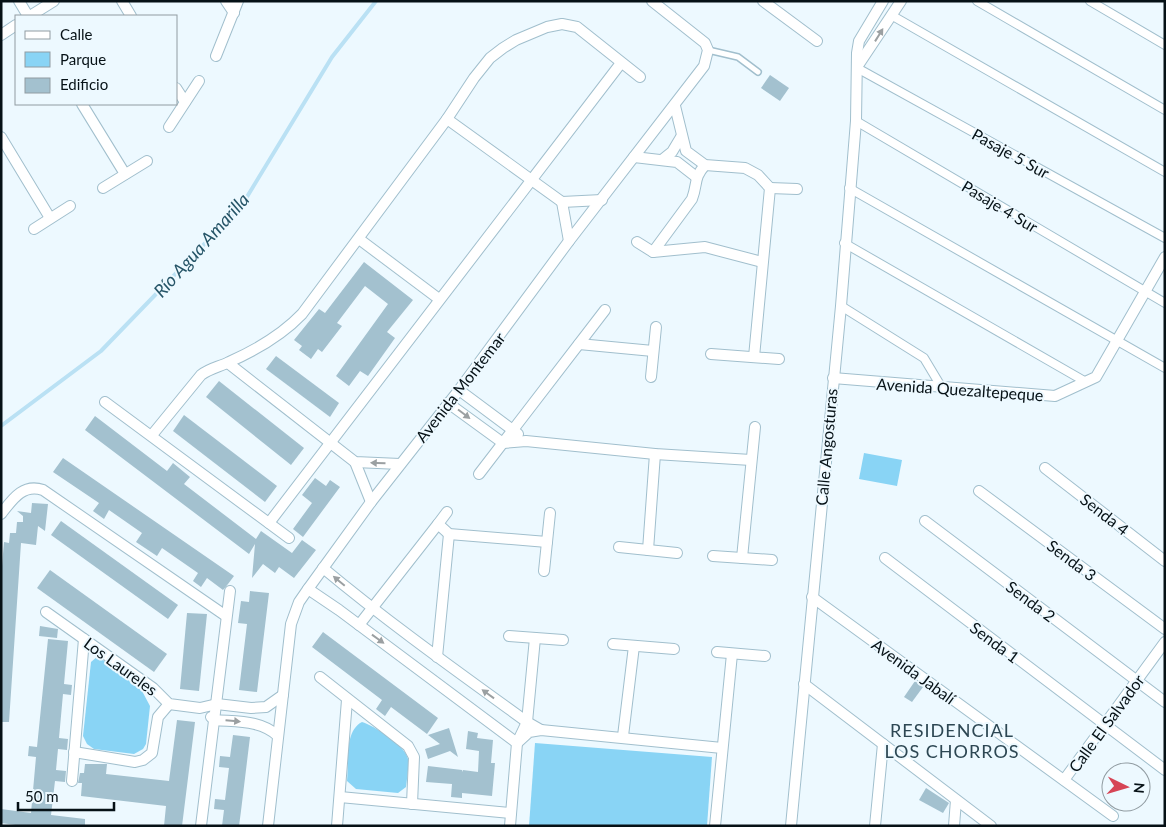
<svg xmlns="http://www.w3.org/2000/svg" width="1166" height="827" viewBox="0 0 1166 827" font-family="Lato,sans-serif">
<style>
.green{fill:#89d4f5}
.lines{fill:none;stroke-linecap:round;stroke-linejoin:round}
.stream{stroke:#bae1f4;stroke-width:4}
.building{fill:#a3c1cf}
.service-casing{stroke:#a1bfcd;stroke-width:8}
.pedestrian-casing{stroke:#a1bfcd;stroke-width:10}
.minor-casing{stroke:#a1bfcd;stroke-width:12}
.service{stroke:#fff;stroke-width:5}
.pedestrian{stroke:#fff;stroke-width:8}
.minor{stroke:#fff;stroke-width:10}
.oneway{fill:#9ba0a2}
.labels{text-anchor:middle;dominant-baseline:central;stroke-width:4;stroke-linejoin:round;paint-order:stroke}
.street-label{font-size:16px;fill:#061116;stroke:#edf9ff}
.water-label{font-size:18px;font-style:italic;fill:#255467;stroke:#edf9ff}
.neighbourhood-label{font-size:18px;letter-spacing:1px;fill:#2d4753;stroke:#edf9ff}
</style>
<rect width="100%" height="100%" fill="#edf9ff"/>
<g class="green">
<path d="M864 453 902 460 897 486 859 479Z"/>
<path d="M98 656 142 691 150 706 146 744 143 749 134 754 94 749 87 744 83 736 91 662Z"/>
<path d="M362 722C373 725 407 747 408 759 409 767 407 778 406 787L398 793 356 789 347 781C349 763 344 731 362 722Z"/>
<path d="M535 743 712 757 707 826H529Z"/>
</g>
<g class="lines">
<path class="stream" d="M1 426 101 351 242 205 332 57 376 1"/>
</g>
<g class="building">
<path d="M770 75 789 88 780 101 761 88Z"/>
<path d="M364 262 413 300 387 332 395 338 368 376 360 371 349 386 336 376 388 304 365 286 337 323 342 326 322 352 318 349 311 359 299 350 302 346 294 340 319 309 325 313Z"/>
<path d="M276 356 339 403 330 417 266 369Z"/>
<path d="M219 381 304 448 291 465 206 397Z"/>
<path d="M184 415 277 486 265 502 173 431Z"/>
<path d="M95 416 167 471 173 463 190 477 184 484 256 539 261 531 292 553 302 540 316 550 294 578 279 567 275 573 263 564 252 578 255 544 249 554 85 430Z"/>
<path d="M63 458 234 576 228 584 223 590 207 578 201 587 193 581 198 573 162 548 157 556 136 542 142 533 109 510 104 519 93 511 99 503 53 472Z"/>
<path d="M315 478 326 486 330 480 340 487 303 537 293 529 312 503 302 495Z"/>
<path d="M32 503 48 504 45 531 38 526 36 545 21 543 9 722H1V578L4 542 9 543 10 533H16L17 522H23V516L17 511 31 513Z"/>
<path d="M61 521 178 605 168 619 51 535Z"/>
<path d="M50 570 167 654 154 672 37 588Z"/>
<path d="M250 591 269 593 257 692 239 690 247 624 238 623 241 601 249 602Z"/>
<path d="M187 613 207 614 199 691 180 689Z"/>
<path d="M40 626 58 629 57 638 39 636Z"/>
<path d="M323 632 438 718 427 734 391 707 385 716 376 709 382 700 312 647Z"/>
<path d="M48 639 68 641 64 684 72 685 71 695 63 694 59 738 68 739 67 750 58 749 56 770 66 771 65 782 55 781 51 815 85 819V826H23L1 823V809L31 813 36 757 28 756 29 746 37 747Z"/>
<path d="M915 681 923 687 912 702 904 697Z"/>
<path d="M177 720 195 722 182 826H164L166 806 81 796 82 783H78L80 773H84L85 764H107L106 774 169 781Z"/>
<path d="M449 728 458 757 450 751 428 759 425 749 440 744 428 735Z"/>
<path d="M468 731 478 733 477 738 493 740 491 763H495L492 796 462 793V798L451 797 452 784 426 782 428 766 462 770 463 772V770L478 772 479 751 466 749Z"/>
<path d="M233 735 250 737 241 811 239 826H222L224 810 214 809 215 799 225 800 229 768 219 767 220 756 230 757Z"/>
<path d="M926 788 949 803 943 813 919 800Z"/>
</g>
<g class="lines">
<g class="service-casing">
<path id="service" d="M708 50 738 57 758 72"/>
</g>
<g class="pedestrian-casing">
<g id="pedestrian">
<path d="M977 1 1165 110"/>
<path d="M1090 1 1165 45"/>
<path d="M891 15 1165 172"/>
<path d="M857 68 1165 238"/>
<path d="M856 121 1165 303"/>
<path d="M849 188 1165 368"/>
<path d="M844 243 1086 382"/>
<path d="M841 306 924 358 942 388"/>
</g>
</g>
<g class="minor-casing">
<g id="minor">
<path d="M19 1 28 16"/>
<path d="M122 1 131 16"/>
<path d="M226 1 234 13"/>
<path d="M763 1 817 41"/>
<path d="M30 16 54 1"/>
<path d="M1 35 16 25"/>
<path d="M216 56 238 1"/>
<path d="M857 67 901 1"/>
<path d="M176 88 185 102"/>
<path d="M82 104 125 174"/>
<path d="M675 106 686 151 705 165 745 168 758 175 770 188 754 357"/>
<path d="M447 119 562 202 602 200"/>
<path d="M169 127 199 81"/>
<path d="M1 137 50 218"/>
<path d="M634 157 677 162 695 176"/>
<path d="M662 160 672 152 681 137"/>
<path d="M103 188 147 161"/>
<path d="M770 188 797 189"/>
<path d="M562 202 569 241"/>
<path d="M34 229 70 206"/>
<path d="M359 239 439 299"/>
<path d="M637 242 653 252 705 247 762 262"/>
<path d="M653 252 692 199C698 183 693 179 705 165"/>
<path d="M579 344 653 351"/>
<path d="M711 354 779 359"/>
<path d="M228 363 355 462 400 464"/>
<path d="M651 377 656 327"/>
<path d="M833 378 1055 396 1096 377 1165 257"/>
<path d="M459 390 518 434"/>
<path d="M105 402 289 538"/>
<path d="M448 403 503 443 526 441 655 454 751 460"/>
<path d="M152 435 201 375C210 368 219 367 229 362 256 350 282 335 302 314L447 119 474 78 490 58 503 48 516 40 547 27 562 24 577 27 640 77"/>
<path d="M355 462 371 502"/>
<path d="M1045 468 1165 561"/>
<path d="M479 474 605 310"/>
<path d="M979 491 1165 629"/>
<path d="M1 514C12 500 23 483 43 490L226 616"/>
<path d="M925 521 1165 702"/>
<path d="M269 523 621 63"/>
<path d="M438 524 447 512"/>
<path d="M619 547 677 553"/>
<path d="M648 550 655 454"/>
<path d="M713 556 772 560"/>
<path d="M742 558 755 427"/>
<path d="M885 558 1165 770"/>
<path d="M323 568C389 623 458 672 527 722L541 730"/>
<path d="M544 571 550 513"/>
<path d="M308 589 339 610 517 743 529 732 541 730 722 748"/>
<path d="M812 597 1113 816"/>
<path d="M46 612 153 688 169 704 200 708 217 704 251 708 266 707 283 695"/>
<path d="M359 625 438 524 449 534 547 542"/>
<path d="M509 636 563 640"/>
<path d="M613 644 674 649"/>
<path d="M717 652 765 656"/>
<path d="M437 657 449 534"/>
<path d="M320 677 408 746 414 757 412 804"/>
<path d="M804 684 991 826"/>
<path d="M211 717 215 720C237 722 261 720 278 736"/>
<path d="M623 736 634 646"/>
<path d="M74 752 135 762 143 760 152 753 158 717 169 704"/>
<path d="M1064 780 1165 642"/>
<path d="M72 781 84 639"/>
<path d="M340 797 511 813"/>
<path d="M201 826 230 591"/>
<path d="M268 826 291 624 299 602 308 589 371 502 459 390 569 241 704 66 708 50 705 43 652 1"/>
<path d="M337 826 347 700"/>
<path d="M510 826 517 743 527 722 535 638"/>
<path d="M715 826 732 654"/>
<path d="M791 826 841 306 856 121 857 53 859 41 883 1"/>
<path d="M875 826 883 744"/>
<path d="M954 826 956 800"/>
</g>
</g>
<use href="#service" class="service"/>
<use href="#pedestrian" class="pedestrian"/>
<use href="#minor" class="minor"/>
</g>
<defs><path id="oneway-solid" d="M-6-.8H1V-3.2L6.5 0L1 3.2V.8H-6Z" transform="scale(1.25)"/></defs>
<g class="oneway">
<use href="#oneway-solid" transform="translate(879 35) rotate(-58)"/>
<use href="#oneway-solid" transform="translate(464 414) rotate(37)"/>
<use href="#oneway-solid" transform="translate(378 463) rotate(-178)"/>
<use href="#oneway-solid" transform="translate(339 581) rotate(-140)"/>
<use href="#oneway-solid" transform="translate(378 639) rotate(36)"/>
<use href="#oneway-solid" transform="translate(488 694) rotate(-144)"/>
<use href="#oneway-solid" transform="translate(233 721) rotate(5)"/>
</g>
<g class="labels">
<g class="street-label">
<text transform="translate(1011 153) rotate(29)">Pasaje 5 Sur</text>
<text transform="translate(1000 206) rotate(31)">Pasaje 4 Sur</text>
<text transform="translate(460 387) rotate(-52)">Avenida Montemar</text>
<text transform="translate(960 389) rotate(4)">Avenida Quezaltepeque</text>
<text transform="translate(826 447) rotate(-85)">Calle Angosturas</text>
<text transform="translate(1105 514) rotate(38)">Senda 4</text>
<text transform="translate(1072 560) rotate(37)">Senda 3</text>
<text transform="translate(1031 601) rotate(37)">Senda 2</text>
<text transform="translate(995 642) rotate(37)">Senda 1</text>
<text transform="translate(121 666) rotate(36)">Los Laureles</text>
<text transform="translate(914 671) rotate(36)">Avenida Jabalí</text>
<text transform="translate(1106 723) rotate(-54)">Calle El Salvador</text>
</g>
<g class="water-label">
<text transform="translate(201 245) rotate(-48)">Río Agua Amarilla</text>
</g>
<g class="neighbourhood-label">
<text x="952" y="730">RESIDENCIAL<tspan x="952" dy="21">LOS CHORROS</tspan></text>
</g>
</g>
<rect width="1166" height="827" fill="none" stroke="#061116" stroke-width="5"/>
<rect x="15" y="15" width="162" height="90" fill="#edf9ff" stroke="#919ca2"/>
<rect x="25" y="31" width="25" height="8" fill="#ffffff" stroke="#919ca2"/>
<text x="60" y="40" font-size="15" fill="#061116">Calle</text>
<rect x="25" y="52" width="25" height="15" fill="#89d4f5" stroke="#919ca2"/>
<text x="60" y="65" font-size="15" fill="#061116">Parque</text>
<rect x="25" y="78" width="25" height="15" fill="#a3c1cf" stroke="#919ca2"/>
<text x="60" y="90" font-size="15" fill="#061116">Edificio</text>
<g transform="translate(1126 787) rotate(95)"><circle r="24" fill="#edf9ff" stroke="#919ca2"/>
<path d="M0-4L9 19L0 12L-9 19Z" fill="#d64556"/>
<text y="-8" font-size="14" font-weight="bold" text-anchor="middle" fill="#061116">N</text>
</g>
<path d="M18 802v8h96v-8" fill="none" stroke="#061116" stroke-width="2.5"/>
<text x="25" y="802" font-size="15" fill="#061116" stroke="#edf9ff" stroke-width="4" paint-order="stroke">50 m</text>
</svg>
